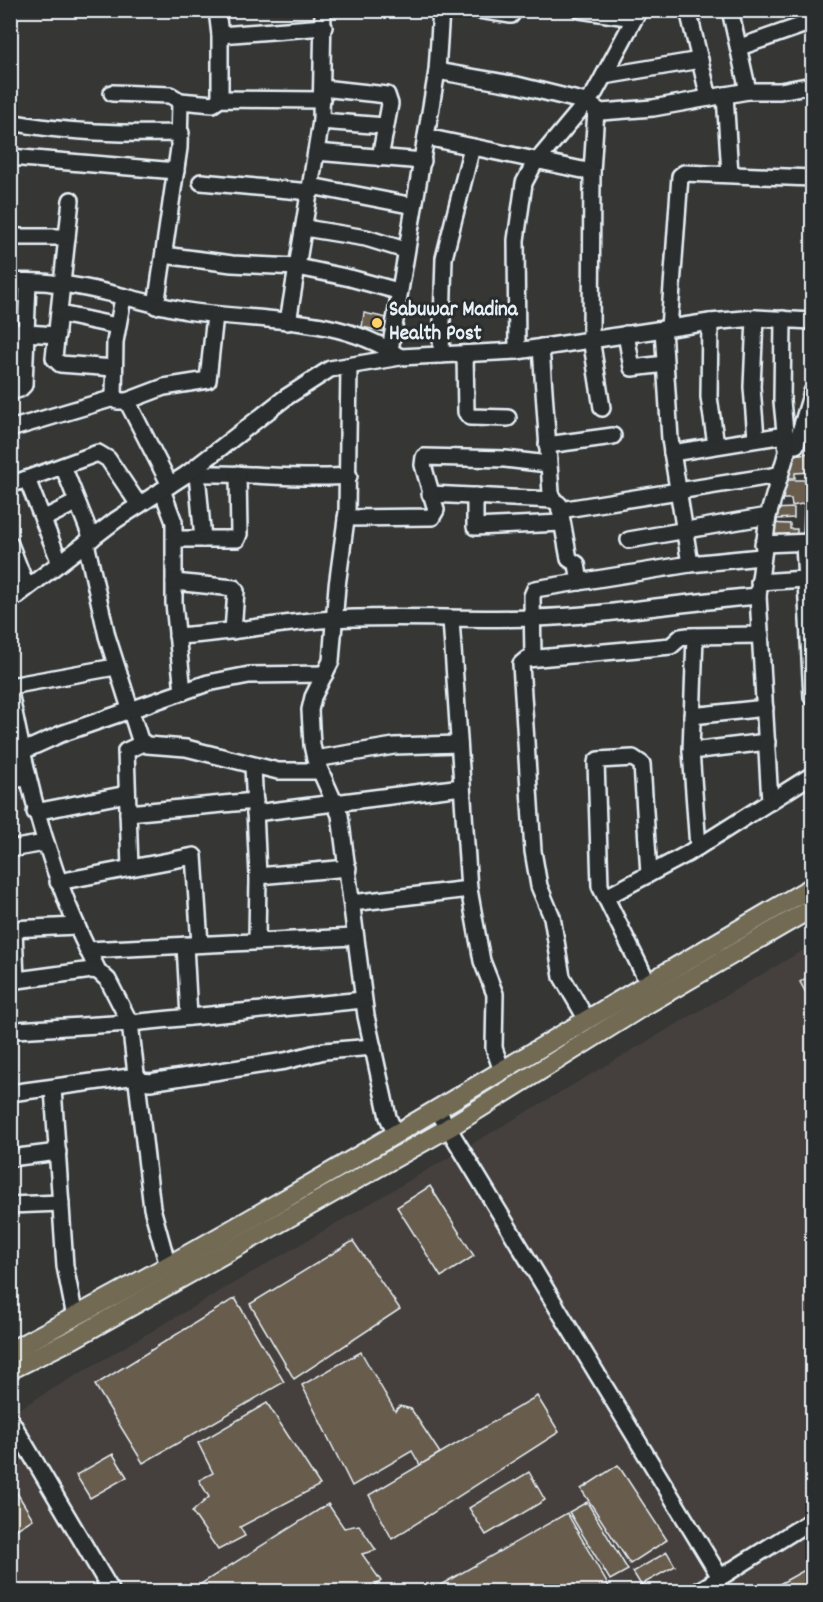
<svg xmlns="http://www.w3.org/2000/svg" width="823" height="1602" viewBox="0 0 823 1602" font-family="Dekko,sans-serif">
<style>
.built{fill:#45413c}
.building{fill:#675c4e;stroke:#e8f1f8;stroke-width:1.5}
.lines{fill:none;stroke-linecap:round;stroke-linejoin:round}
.minor-casing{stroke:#e8f1f8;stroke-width:20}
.major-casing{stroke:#e8f1f8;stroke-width:22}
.minor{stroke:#2a2d2e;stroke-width:15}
.major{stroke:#736b52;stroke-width:18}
.poi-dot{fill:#ffd166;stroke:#2a2d2e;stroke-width:2}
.labels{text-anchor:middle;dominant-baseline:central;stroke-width:6;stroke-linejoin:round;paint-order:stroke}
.poi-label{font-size:21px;font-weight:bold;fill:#e8f1f8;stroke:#2a2d2e;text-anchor:start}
</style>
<rect width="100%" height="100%" fill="#363634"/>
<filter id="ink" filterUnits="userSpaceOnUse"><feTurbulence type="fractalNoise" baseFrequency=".0167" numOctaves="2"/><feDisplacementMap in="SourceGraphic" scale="12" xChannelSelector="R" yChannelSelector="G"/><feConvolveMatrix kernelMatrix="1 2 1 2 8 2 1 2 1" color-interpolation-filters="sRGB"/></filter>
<g filter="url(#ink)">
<path class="built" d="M812 945V1591H11L10 1414Z"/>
<g class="building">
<path d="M364 313 392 319 390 333 362 327Z"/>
<path d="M812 453V472L795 473V478H786L785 474 791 471 789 455Z"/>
<path d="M779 480H812V502L792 506 791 499H782Z"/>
<path d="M804 507H812V535L803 536Z"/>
<path d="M794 508V518L777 519V523H767L771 509Z"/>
<path d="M767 523 790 524V529H797V536L767 537Z"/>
<path d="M812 974V1004L800 982Z"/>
<path d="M430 1186 474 1256 441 1277 397 1207Z"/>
<path d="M353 1241 400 1309 294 1379 250 1304Z"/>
<path d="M235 1298 284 1382 143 1463 95 1385Z"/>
<path d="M361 1352 395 1411 400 1406 411 1409 440 1453 420 1465 412 1451 352 1486 302 1385Z"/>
<path d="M537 1396 559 1432 392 1539 369 1495Z"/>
<path d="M267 1403 320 1485 240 1527 245 1536 218 1550 192 1512 209 1497 199 1480 213 1473 198 1443Z"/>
<path d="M113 1454 127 1477 90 1498 76 1475Z"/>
<path d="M618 1465 667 1540 630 1564 581 1489Z"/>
<path d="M529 1472 545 1500 486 1535 469 1508Z"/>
<path d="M11 1483 33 1519 17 1529 10 1519Z"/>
<path d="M587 1502 628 1570 610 1580 569 1512Z"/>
<path d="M328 1504 344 1528 359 1525 376 1550 362 1554 381 1581 365 1592H188Z"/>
<path d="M567 1513 612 1592H428Z"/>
<path d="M667 1552 675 1566 641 1585 633 1572Z"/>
<path d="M812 1566V1592H765Z"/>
</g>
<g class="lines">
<g class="minor-casing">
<g id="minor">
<path d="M217 10 220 35V99"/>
<path d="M479 10 511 15 514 10"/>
<path d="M580 10 634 18"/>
<path d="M688 10 709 98"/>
<path d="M730 10 748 91"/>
<path d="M220 35 324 27"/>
<path d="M740 47 812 22"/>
<path d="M437 71 517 85 586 102 601 112 653 108 748 91H780L812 85"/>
<path d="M604 76 700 60"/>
<path d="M322 88 387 95 390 104 380 158"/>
<path d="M112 93 170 95 180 101 179 148 156 306"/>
<path d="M725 95 730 174"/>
<path d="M180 101 213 104 220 99 322 100"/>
<path d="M596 110 592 172 591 338 602 408"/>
<path d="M321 121 385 126"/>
<path d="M10 122C67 133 124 134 181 133"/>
<path d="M426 137 592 172"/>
<path d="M316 152 423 161"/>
<path d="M10 157 176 171"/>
<path d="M201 182 311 192"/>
<path d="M311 186 414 206"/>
<path d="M71 200 54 358 60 364 114 368"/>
<path d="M305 228 366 238 405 250"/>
<path d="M10 237H67"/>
<path d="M164 255 232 264 298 267 350 278 398 291"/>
<path d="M10 281C24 282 38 281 52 283 97 287 142 303 187 311 257 322 339 314 400 357"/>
<path d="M123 298 115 342 114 398 117 401H127L164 387 208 380 215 315"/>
<path d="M60 314 117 326"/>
<path d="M755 318 752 387 756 438"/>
<path d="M288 322 321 121 323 10"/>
<path d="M710 322 709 397 716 445"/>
<path d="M669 328 680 176 684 173 812 178"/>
<path d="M663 329 670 439 690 564"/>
<path d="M10 332 57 335"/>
<path d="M626 334 632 368 665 364"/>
<path d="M541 347 551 493 553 500 559 504 569 559 577 564 580 582"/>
<path d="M390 350 437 71 441 10"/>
<path d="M517 351 516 240 524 183 533 166 595 92 639 10"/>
<path d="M465 354 466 412 470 417 508 418"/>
<path d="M441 355 444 258 472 147"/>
<path d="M349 366 347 512 337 586 331 661 313 697 310 710 312 745 315 759 340 815 366 1016 388 1117 396 1135"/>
<path d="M10 392 20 389 24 385 28 282"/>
<path d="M127 401 170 485"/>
<path d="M10 429 114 398"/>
<path d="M547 445 613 436"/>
<path d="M796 445 812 392"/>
<path d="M672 453 785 435"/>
<path d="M63 466 92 539"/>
<path d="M187 474C242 472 295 480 349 476"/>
<path d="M197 474 203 539"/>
<path d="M27 479 60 563"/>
<path d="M10 485 98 453 108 459 139 505"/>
<path d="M162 490 174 522V603L183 692"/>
<path d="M430 494 553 500"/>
<path d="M475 496V527L562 523"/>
<path d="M560 510 778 475"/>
<path d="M346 518 432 517 436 510 423 465 424 457 505 459 548 464"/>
<path d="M43 519 77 502"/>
<path d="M175 539H237L239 534 238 474"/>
<path d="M629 540 768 516"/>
<path d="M86 543 107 636 140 740 147 745 186 748 278 771H320"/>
<path d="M804 543 812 697"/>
<path d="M10 544 24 580"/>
<path d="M763 544 812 542"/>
<path d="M174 582 234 588 236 591 233 631"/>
<path d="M759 582 805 579"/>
<path d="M10 601 116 520 187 474 285 398 330 369 400 357 517 351 710 322 755 318 812 321"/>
<path d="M451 619 469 889 482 961 495 994 494 1048 502 1071"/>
<path d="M177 636C230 633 282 622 335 619 400 615 466 620 531 618 607 616 682 602 758 596"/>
<path d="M695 636 691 751 698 847"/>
<path d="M533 658 532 596 535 589 690 564 761 557"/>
<path d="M10 686 115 667"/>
<path d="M10 692C30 795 50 877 98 971"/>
<path d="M692 716 765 708"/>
<path d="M691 751 767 742"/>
<path d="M21 752 61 734 208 683 249 675 325 674"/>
<path d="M315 759 394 746 459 744"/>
<path d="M253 766 258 876 257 941"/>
<path d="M10 780 26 778"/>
<path d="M770 802 758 596 768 516 787 452 782 401 783 319"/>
<path d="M35 812 127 794"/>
<path d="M128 813 255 801"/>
<path d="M255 813 462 787"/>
<path d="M10 849 45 843"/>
<path d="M130 868 126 751 143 743"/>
<path d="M258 876 348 868"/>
<path d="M58 882 194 856 200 944"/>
<path d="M606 897 687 854 812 775"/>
<path d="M352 903 469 889"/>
<path d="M10 929 77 926"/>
<path d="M14 929 16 981"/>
<path d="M185 945 189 1017"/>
<path d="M87 950 354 937"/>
<path d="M10 981 92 970 98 971 108 980 130 1023 152 1208 168 1266"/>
<path d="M648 983 600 886 596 762 598 760 633 758 642 764 649 874"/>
<path d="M587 1020 562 977 552 917 539 886 533 851 521 664 527 659 671 646 681 637 688 636 761 635"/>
<path d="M16 1030 130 1023 363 1000"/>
<path d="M53 1088 65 1266 75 1317"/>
<path d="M10 1093 137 1076 142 1081 150 1082 285 1061 324 1051 373 1047"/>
<path d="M438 1111 720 1577"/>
<path d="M10 1158 58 1152"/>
<path d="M10 1205 61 1203"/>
<path d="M10 1419 112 1592"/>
<path d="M697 1592 812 1520"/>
</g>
</g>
<g class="major-casing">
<g id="major">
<path d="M10 1351C285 1208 545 1041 812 887"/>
<path d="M10 1370 73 1339 448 1128 642 1007 812 908"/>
</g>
</g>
<use href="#minor" class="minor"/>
<use href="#major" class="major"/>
</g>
</g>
<circle class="poi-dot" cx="377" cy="323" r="6"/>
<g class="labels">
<g class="poi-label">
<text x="389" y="311">Sabuwar Madina<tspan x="389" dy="24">Health Post</tspan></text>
</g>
</g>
<rect width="823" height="1602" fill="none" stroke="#2a2d2e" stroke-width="36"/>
<rect x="18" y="18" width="787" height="1566" fill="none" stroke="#e8f1f8" stroke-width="2" filter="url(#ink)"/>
</svg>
